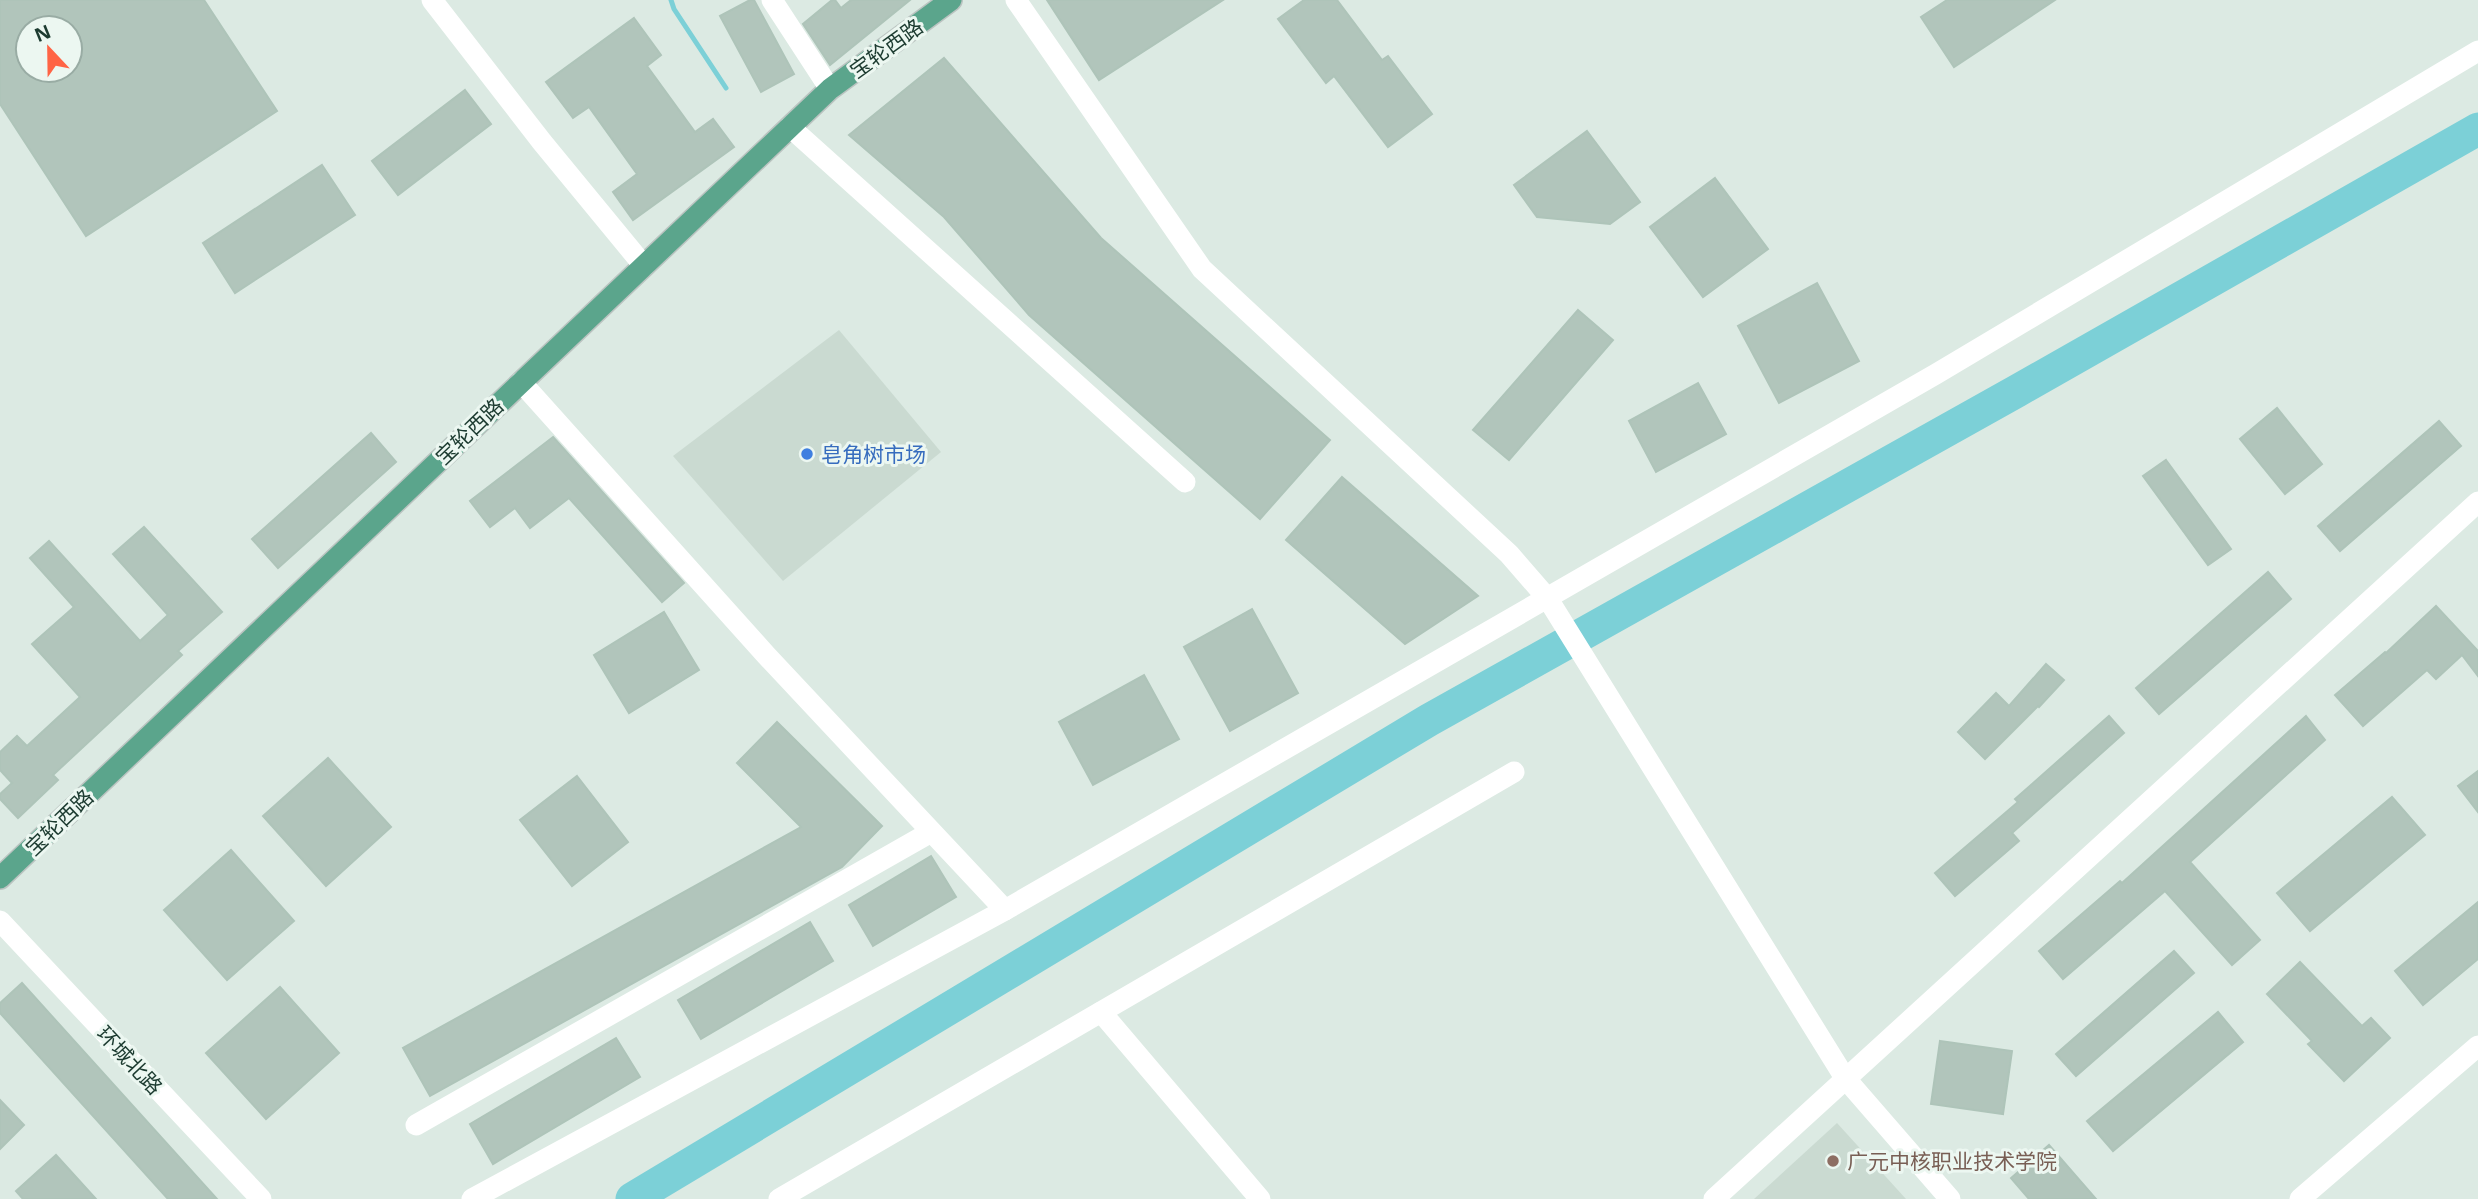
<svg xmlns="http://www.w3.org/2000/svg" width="2478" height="1199" viewBox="0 0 2478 1199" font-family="'Open Sans','Noto Sans SC',sans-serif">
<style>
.built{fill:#cadad1}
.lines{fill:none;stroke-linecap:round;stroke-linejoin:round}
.stream{stroke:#7cd0d7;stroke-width:5}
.river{stroke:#7cd0d7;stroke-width:33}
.building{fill:#b1c5bb;stroke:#aec4b9;stroke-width:2;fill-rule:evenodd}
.major-casing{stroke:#bbc4c1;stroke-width:24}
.minor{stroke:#fff;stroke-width:21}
.major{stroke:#5ba58c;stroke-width:21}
.shop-dot{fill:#3f7fe0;stroke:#ecf7f1;stroke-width:2.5}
.education-dot{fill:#8d6e63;stroke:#ecf7f1;stroke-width:2.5}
.labels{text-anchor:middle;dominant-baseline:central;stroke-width:6;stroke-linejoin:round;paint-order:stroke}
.street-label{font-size:21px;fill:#1c3b30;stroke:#ecf7f1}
.shop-label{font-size:21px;fill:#366cbe;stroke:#ecf7f1;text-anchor:start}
.education-label{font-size:21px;fill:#785e54;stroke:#ecf7f1;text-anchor:start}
</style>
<rect width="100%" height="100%" fill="#dceae3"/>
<g class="built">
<path d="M839 330 941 452 783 581 673 456Z"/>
<path d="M1837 1123 1906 1199H1754Z"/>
</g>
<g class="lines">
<path class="stream" d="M671 0 674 9 726 88"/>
<path class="river" d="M632 1199 1429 720 2017 391 2478 129"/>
</g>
<g class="building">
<path d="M0 0H204L277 111 86 236 0 104ZM28 28H70V70H28Z"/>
<path d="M750 0H754L794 74 761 92 720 16Z"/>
<path d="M832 0H835L841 8 851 0H910L830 65 803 24Z"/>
<path d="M1047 0H1223L1099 80Z"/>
<path d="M1304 0H1337L1382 60 1388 56 1432 114 1388 147 1334 76 1326 83 1278 19Z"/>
<path d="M1947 0H2055L1954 67 1921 17Z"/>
<path d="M634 18 661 55 647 66 695 132 713 119 734 147 633 220 613 192 637 174 589 107 573 118 546 82Z"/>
<path d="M944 58 1101 238 1330 440 1260 519 1029 315 944 217 849 135Z"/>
<path d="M465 90 491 124 398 195 372 161Z"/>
<path d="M1587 131 1640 202 1610 224 1537 217 1514 185Z"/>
<path d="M322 165 355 215 235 293 203 243Z"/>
<path d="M1715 178 1768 249 1703 297 1650 227Z"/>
<path d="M1817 283 1859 361 1779 403 1738 326Z"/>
<path d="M1578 310 1613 340 1509 460 1473 430Z"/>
<path d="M1698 383 1726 434 1656 472 1629 421Z"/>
<path d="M2277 408 2322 464 2285 494 2240 439Z"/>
<path d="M2439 421 2461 446 2340 551 2318 526Z"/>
<path d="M371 433 396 462 278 568 252 539Z"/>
<path d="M553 437 684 583 662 602 569 498 530 528 515 508 490 527 470 501Z"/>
<path d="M2166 460 2231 549 2208 565 2143 476Z"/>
<path d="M1342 477 1478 596 1405 644 1286 540Z"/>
<path d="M144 527 222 612 178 651 182 655 53 775 58 780 18 818 0 799V794L12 783 0 770V752L17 736 27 746 80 697 32 644 74 607 30 558 49 541 140 641 168 615 113 554Z"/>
<path d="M2268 572 2291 599 2159 714 2136 688Z"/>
<path d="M2436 606 2478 651V676L2462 655 2436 679 2427 670 2363 726 2335 695 2385 652 2386 653Z"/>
<path d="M1252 609 1298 693 1230 731 1184 647Z"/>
<path d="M664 612 699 670 629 713 594 655Z"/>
<path d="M2046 664 2064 680 2039 707 2038 706 1985 759 1958 732 1996 693 2009 706Z"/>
<path d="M1144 675 1179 739 1093 785 1059 722Z"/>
<path d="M2109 716 2124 733 2012 833 2019 841 1955 896 1935 873 2018 802 2015 799Z"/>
<path d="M2306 716 2325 740 2190 862 2260 940 2232 965 2165 891 2063 979 2039 951 2120 881 2122 883Z"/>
<path d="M777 722 882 826 842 867 430 1096 403 1048 801 827 737 763Z"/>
<path d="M328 758 391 827 326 886 263 816Z"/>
<path d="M2478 771V812L2458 786Z"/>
<path d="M577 776 628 842 572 886 520 820Z"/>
<path d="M2392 797 2425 835 2310 931 2277 893Z"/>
<path d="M231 850 294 921 227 980 164 910Z"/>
<path d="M931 856 956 897 873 946 849 905Z"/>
<path d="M2478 902V959L2423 1005 2395 971Z"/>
<path d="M810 922 833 961 701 1039 678 1000Z"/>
<path d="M2174 951 2194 973 2076 1076 2056 1054Z"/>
<path d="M2300 962 2362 1026 2371 1018 2390 1038 2344 1081 2308 1044 2312 1041 2267 994Z"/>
<path d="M22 983 217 1199H168L0 1013V1003Z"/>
<path d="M280 987 339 1053 266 1119 206 1053Z"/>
<path d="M2218 1012 2243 1042 2113 1151 2087 1121Z"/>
<path d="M616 1038 640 1077 493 1164 470 1124Z"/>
<path d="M1940 1041 2012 1051 2003 1114 1931 1104Z"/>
<path d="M0 1100 24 1125 0 1149Z"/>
<path d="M2049 1145 2096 1199H2029L2011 1178Z"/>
<path d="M56 1155 96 1199H23L16 1191Z"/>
</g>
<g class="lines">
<g class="major-casing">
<path id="major" d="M0 878 830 89 951 0"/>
</g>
<g class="minor">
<path d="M432 0 542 142 644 266"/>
<path d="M772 0 830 89"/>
<path d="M1016 0 1202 269 1509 554 1548 599 1845 1078 1950 1199"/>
<path d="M790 127 1185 482"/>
<path d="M521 382 766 655 1005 910"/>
<path d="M0 921 261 1199"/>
<path d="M1101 1012 1260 1199"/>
<path d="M416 1125 931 832"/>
<path d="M472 1199 1005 910 1936 374 2478 51"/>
<path d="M779 1199 1514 772"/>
<path d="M1714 1199 2478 502"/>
<path d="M2300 1199 2478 1046"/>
</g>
<use href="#major" class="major"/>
</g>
<circle class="shop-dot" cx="807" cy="454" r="7"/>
<circle class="education-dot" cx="1833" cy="1161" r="7"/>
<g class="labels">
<g class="street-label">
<text transform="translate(886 48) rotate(-36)">宝轮西路</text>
<text transform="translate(469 431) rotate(-44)">宝轮西路</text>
<text transform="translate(59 822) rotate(-44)">宝轮西路</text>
<text transform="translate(130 1060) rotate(47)">环城北路</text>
</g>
<g class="shop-label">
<text x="821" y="454">皂角树市场</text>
</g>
<g class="education-label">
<text x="1847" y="1161">广元中核职业技术学院</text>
</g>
</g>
<g transform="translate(49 49) rotate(338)"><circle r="33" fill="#ecf7f1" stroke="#99aca4" stroke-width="2"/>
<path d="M0-5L12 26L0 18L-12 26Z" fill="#ff6445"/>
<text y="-10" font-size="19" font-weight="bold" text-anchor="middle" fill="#1c3b30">N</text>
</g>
</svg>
